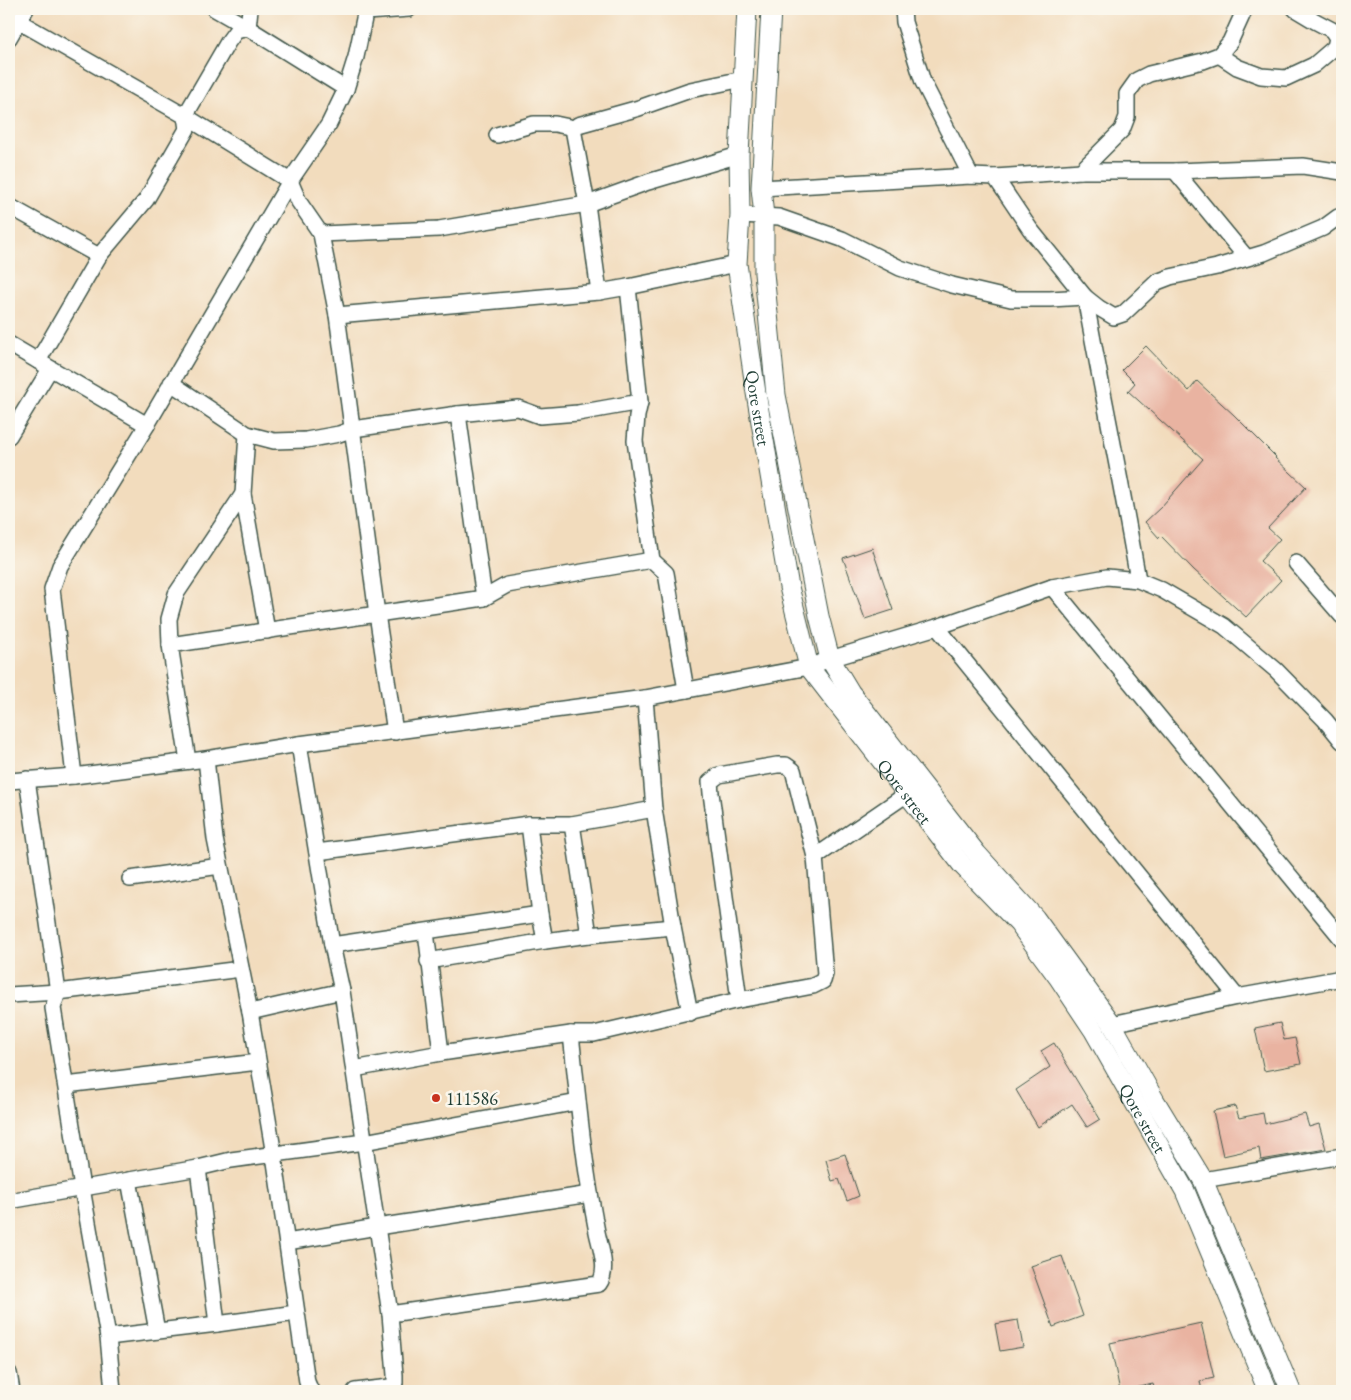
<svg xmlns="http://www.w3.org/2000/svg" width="1351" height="1400" viewBox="0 0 1351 1400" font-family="'EB Garamond',serif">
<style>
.building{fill:#e9b3a1}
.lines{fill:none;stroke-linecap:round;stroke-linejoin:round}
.minor-casing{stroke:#3f5549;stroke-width:18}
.tertiary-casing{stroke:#3f5549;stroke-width:21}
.minor{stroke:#fff;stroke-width:15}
.tertiary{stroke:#fff;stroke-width:19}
.poi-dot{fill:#c8321e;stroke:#fbf7ec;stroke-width:2}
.labels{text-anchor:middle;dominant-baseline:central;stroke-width:5;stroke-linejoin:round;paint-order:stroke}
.street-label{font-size:18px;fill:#1f3d34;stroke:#fbf7ec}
.poi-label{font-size:18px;fill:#1f3d34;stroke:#fbf7ec;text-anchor:start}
</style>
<rect width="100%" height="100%" fill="#fbf7ec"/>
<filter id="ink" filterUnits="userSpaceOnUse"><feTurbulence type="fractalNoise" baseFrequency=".02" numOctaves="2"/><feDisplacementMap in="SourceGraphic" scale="10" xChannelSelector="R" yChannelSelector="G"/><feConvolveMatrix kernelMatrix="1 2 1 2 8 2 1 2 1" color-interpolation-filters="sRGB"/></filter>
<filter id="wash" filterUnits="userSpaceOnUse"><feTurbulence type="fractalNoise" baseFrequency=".0096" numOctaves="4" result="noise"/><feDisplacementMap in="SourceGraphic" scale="20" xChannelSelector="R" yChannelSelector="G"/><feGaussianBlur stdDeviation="1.12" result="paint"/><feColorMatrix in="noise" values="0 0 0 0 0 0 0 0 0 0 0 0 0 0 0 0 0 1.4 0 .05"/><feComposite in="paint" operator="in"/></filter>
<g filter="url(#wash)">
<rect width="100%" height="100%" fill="#f2dcbd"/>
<g id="blocks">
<g class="building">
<path d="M1146 346 1189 391 1197 381 1234 415 1276 457 1275 458 1306 487 1268 528 1280 539 1260 561 1281 580 1246 617 1194 570 1161 536 1159 538 1145 522 1161 507 1203 459 1128 391 1135 383 1122 370Z"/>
<path d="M872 548 893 610 865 619 843 558Z"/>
<path d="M1280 1023 1284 1040 1295 1038 1301 1064 1264 1071 1255 1028Z"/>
<path d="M1054 1043 1100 1119 1087 1127 1072 1104 1038 1127 1016 1090 1050 1067 1041 1051Z"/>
<path d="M1235 1106 1239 1118 1263 1113 1265 1124 1305 1114 1309 1127 1319 1124 1326 1149 1261 1160 1259 1148 1223 1156 1213 1111Z"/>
<path d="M845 1154 859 1196 847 1201 839 1179 832 1181 826 1160Z"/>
<path d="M1062 1256 1083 1316 1053 1327 1031 1266Z"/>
<path d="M1018 1320 1023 1347 1000 1351 995 1324Z"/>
<path d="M1201 1323 1214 1378 1200 1381 1202 1391H1155L1153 1384 1120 1391 1110 1343Z"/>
</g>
</g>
</g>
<g filter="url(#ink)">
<use href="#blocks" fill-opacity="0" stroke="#3f5549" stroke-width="1"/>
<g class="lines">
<g class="minor-casing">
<g id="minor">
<path d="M215 9 248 28 346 89"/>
<path d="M903 9 904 22 923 82 971 176"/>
<path d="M366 12 409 9"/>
<path d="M18 21 185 116 290 181 299 202 321 234 337 315 377 614 395 732"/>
<path d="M9 38 26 9"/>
<path d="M1219 55 1237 67 1261 76 1286 78 1314 65 1335 47 1337 38 1332 30 1315 21 1295 9"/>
<path d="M574 128V134L587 204 599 292"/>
<path d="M497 135 534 124H555L574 128 578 125 639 108 690 90 743 79"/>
<path d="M1081 171 1122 130 1127 117V94L1137 80 1149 74 1203 61 1219 55 1230 42 1245 9"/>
<path d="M1175 171 1246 257"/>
<path d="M995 177 1030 229 1085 297 1099 308 1114 317 1123 314 1157 282 1170 277 1217 267 1264 253 1323 228 1338 217"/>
<path d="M761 188 971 176 995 177 1081 171H1175L1303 166 1342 172"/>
<path d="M9 206 99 256"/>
<path d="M740 215 779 217 842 239 900 268 952 285 1011 299H1050L1085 297"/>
<path d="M321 234 439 229 587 204 648 182 739 155"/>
<path d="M628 287 640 402 637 416 635 441 652 560 666 573 686 690"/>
<path d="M1085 297C1102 391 1122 485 1138 580"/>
<path d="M337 315 599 292 628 287 737 264"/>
<path d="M9 344 147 425"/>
<path d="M38 361 99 256 146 200 187 129 185 116 228 42 236 31 248 28 250 9"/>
<path d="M171 383 247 434 274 441 306 440 339 434 353 429 458 414 518 408 540 416 578 413 640 402"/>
<path d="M458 414 484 598"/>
<path d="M247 434 243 494 267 631"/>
<path d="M9 436 50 369"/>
<path d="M1296 563 1342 616"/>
<path d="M1052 587 1342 939"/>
<path d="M937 627 1237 997"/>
<path d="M170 645 484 598 507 585 652 560"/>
<path d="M645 698 654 809 673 927 690 1013"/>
<path d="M299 744 332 945 342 991 390 1314 395 1375V1383L390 1387 355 1391"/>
<path d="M206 759 215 839 250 1012 274 1155 307 1382 311 1391"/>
<path d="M188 761 170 645 169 619 176 594 243 494"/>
<path d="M74 776 52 589 60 566 147 425 290 181 329 124 346 89 356 57 366 9"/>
<path d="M27 779 58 992 53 1008 82 1188 108 1337 113 1391"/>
<path d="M9 781 74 776 206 759 299 744 645 698 809 667 830 659 937 627 1052 587 1107 577 1138 580 1162 590 1224 626 1276 670 1325 720 1342 741"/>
<path d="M529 824 540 914 545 941"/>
<path d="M572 824 589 935"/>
<path d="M317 852 529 824H572L654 809"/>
<path d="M815 857 907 794"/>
<path d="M130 879 220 866"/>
<path d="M426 932 441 1053"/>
<path d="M332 945 540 914"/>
<path d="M428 961 545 941 589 935 673 927"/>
<path d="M9 995 58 992 241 969"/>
<path d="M250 1012 342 991"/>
<path d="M1112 1024 1237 997 1342 978"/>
<path d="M354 1069 441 1053 571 1034H594L739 1000 813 986 823 981 825 974 815 857 793 770 786 765H777L719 775 710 782 711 793 739 1000"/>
<path d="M66 1085 258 1062"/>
<path d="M198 1168 217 1324"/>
<path d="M129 1180 157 1331"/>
<path d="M1203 1180 1342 1156"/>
<path d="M9 1201 198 1168 231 1160 364 1142 578 1102"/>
<path d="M287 1242 377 1227 590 1194"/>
<path d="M390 1314 599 1284C609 1270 600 1247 597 1232 584 1167 578 1100 571 1034"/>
<path d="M108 1337 217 1324 296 1313"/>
<path d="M9 1373 12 1391"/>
</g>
</g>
<g class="tertiary-casing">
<g id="tertiary">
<path id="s1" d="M747 9 739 155 740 215 737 264 756 393 789 587 809 667 963 866 1019 924 1058 977 1094 1031 1185 1191 1268 1391"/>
<path d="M771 9 761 188 764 216V273L776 395 819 616 830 659 850 692 922 784 977 854 1035 918 1112 1024 1155 1101 1203 1180 1291 1391"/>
</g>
</g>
<use href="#minor" class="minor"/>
<use href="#tertiary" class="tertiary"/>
</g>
</g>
<circle class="poi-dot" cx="436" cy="1098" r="5"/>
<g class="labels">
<g class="street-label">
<text stroke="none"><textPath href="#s1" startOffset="401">Qore street</textPath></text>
<text stroke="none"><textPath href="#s1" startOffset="822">Qore street</textPath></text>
<text stroke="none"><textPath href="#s1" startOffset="1228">Qore street</textPath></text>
</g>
<g class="poi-label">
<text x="446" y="1098">111586</text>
</g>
</g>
<rect width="1351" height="1400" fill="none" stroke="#fbf7ec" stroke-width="30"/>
</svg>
